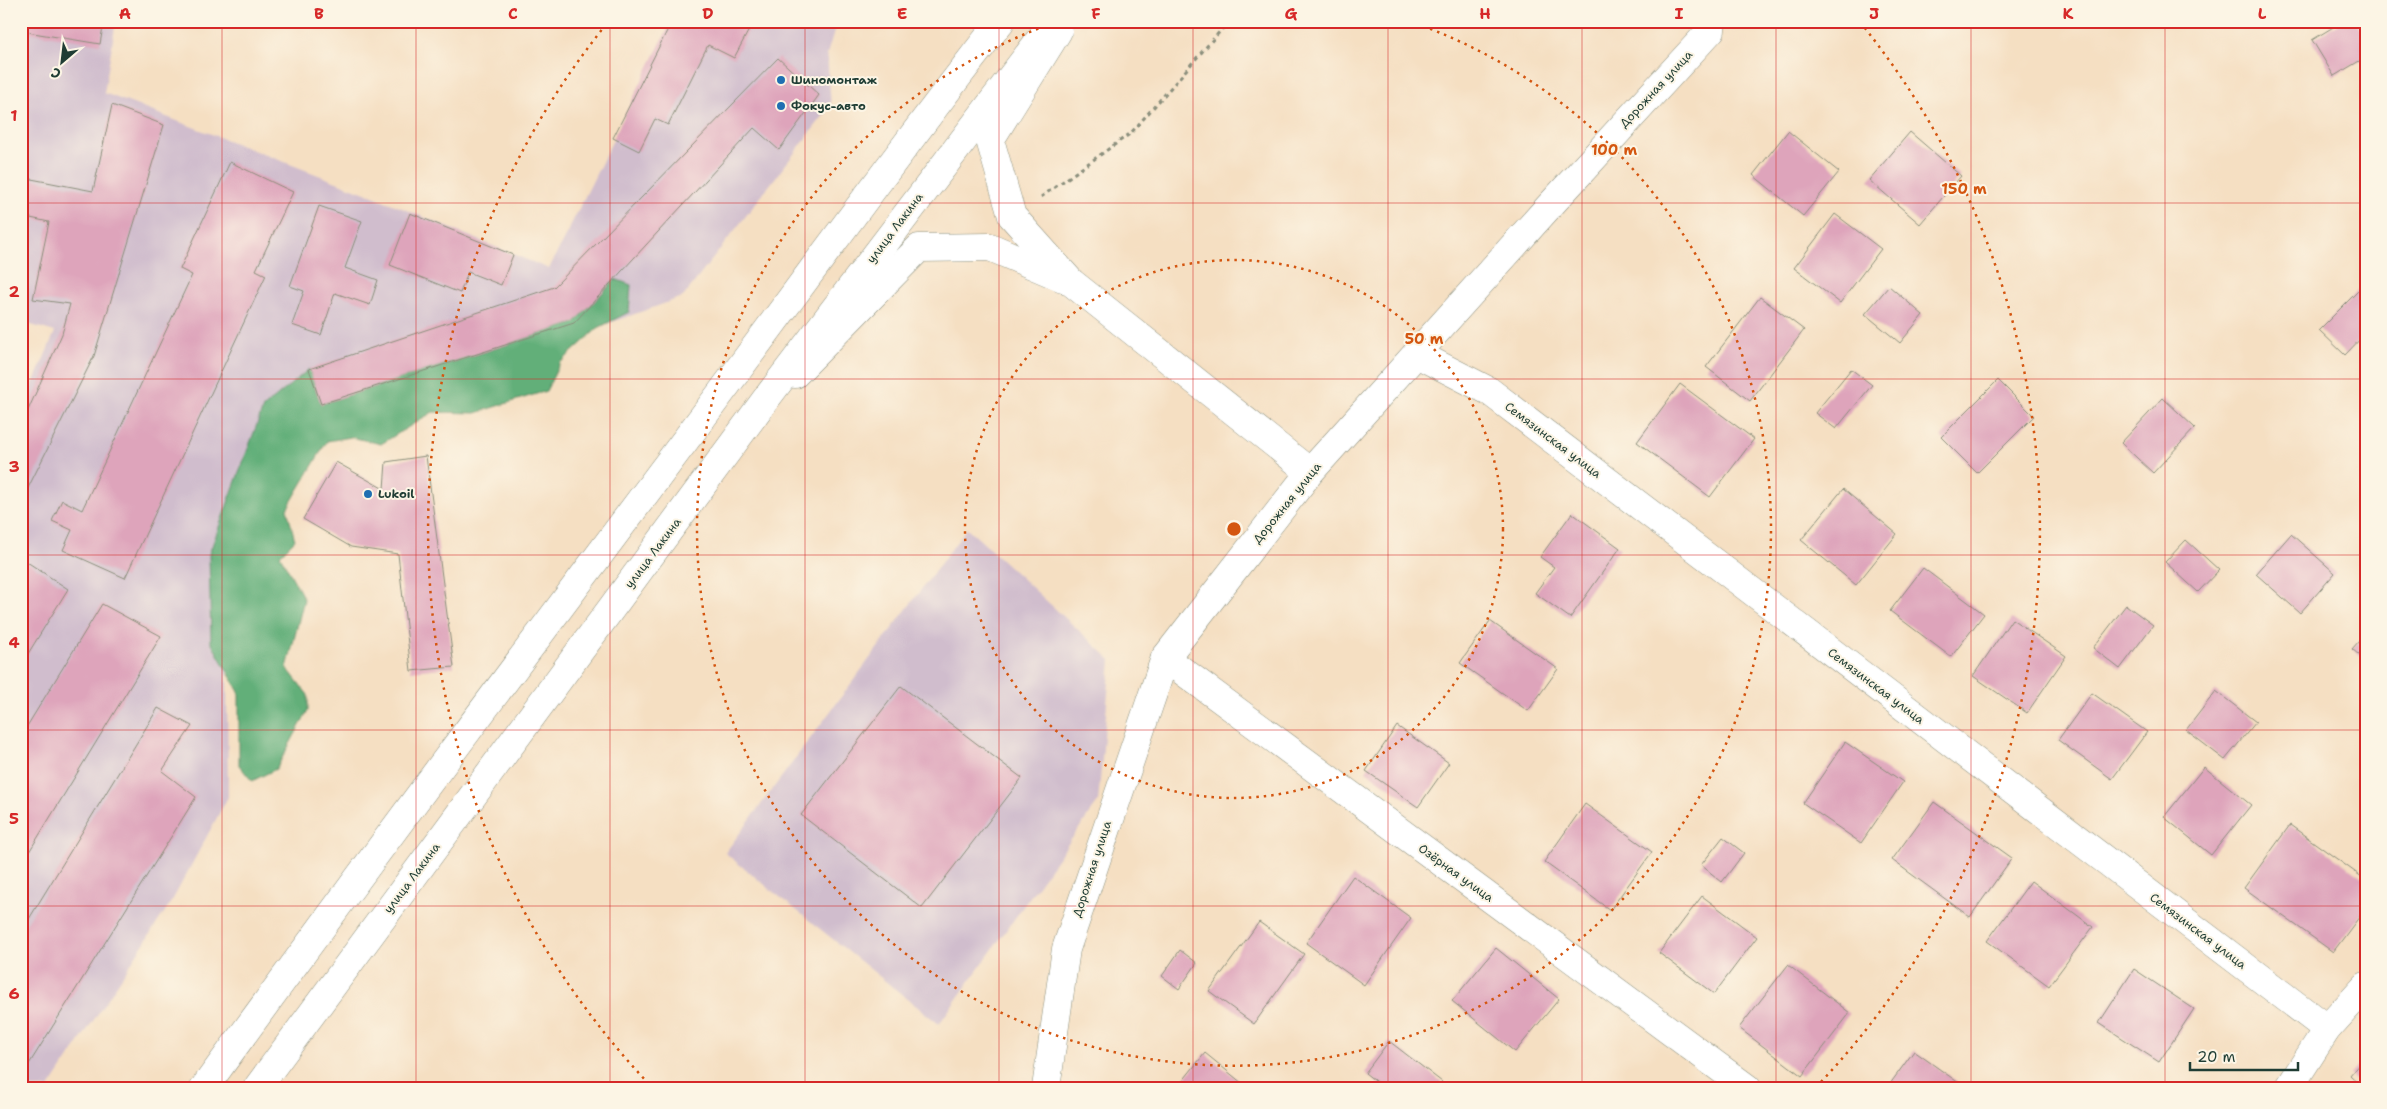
<svg xmlns="http://www.w3.org/2000/svg" width="2387" height="1109" viewBox="0 0 2387 1109" font-family="'Shantell Sans',sans-serif">
<style>
.industrial{fill:#d0bdcd}
.forest{fill:#62af79;stroke:#407656}
.building{fill:#dea4bb}
.lines{fill:none;stroke-linecap:round;stroke-linejoin:round}
.street-casing{stroke:#8a8e7b;stroke-width:29}
.highway-casing{stroke:#8a8e7b;stroke-width:29}
.path{stroke:#8a8e7b;stroke-width:3;stroke-dasharray:4 4;stroke-linecap:butt}
.street{stroke:#fff;stroke-width:28}
.highway{stroke:#fff;stroke-width:28}
.grid{fill:none;stroke:#d62828;stroke-width:1;stroke-opacity:0.55}
.ring{fill:none;stroke:#d45610;stroke-width:2.5;stroke-dasharray:2.5 5}
.poi-dot{fill:#1f6fb2;stroke:#fcf5e5;stroke-width:2}
.labels{text-anchor:middle;dominant-baseline:central;stroke-width:4;stroke-linejoin:round;paint-order:stroke}
.poi-label{font-size:12px;font-weight:bold;fill:#1f3d34;stroke:#fcf5e5;text-anchor:start}
.street-label{font-size:12px;fill:#1f3d34;stroke:#fcf5e5}
.centre{fill:#d45610;stroke:#fcf5e5;stroke-width:2.5}
.ring-label{font-size:15px;text-anchor:middle;font-weight:bold;fill:#d45610;stroke:#fcf5e5;stroke-width:4;stroke-linejoin:round;paint-order:stroke}
.neatline{fill:none;stroke:#d62828;stroke-width:2}
.grid-label{font-size:16px;text-anchor:middle;font-weight:bold;fill:#d62828}
</style>
<rect width="100%" height="100%" fill="#fcf5e5"/>
<filter id="ink" filterUnits="userSpaceOnUse"><feTurbulence type="fractalNoise" baseFrequency=".02" numOctaves="2"/><feDisplacementMap in="SourceGraphic" scale="10" xChannelSelector="R" yChannelSelector="G"/><feConvolveMatrix kernelMatrix="1 2 1 2 8 2 1 2 1" color-interpolation-filters="sRGB"/></filter>
<filter id="wash" filterUnits="userSpaceOnUse"><feTurbulence type="fractalNoise" baseFrequency=".0096" numOctaves="4" result="noise"/><feDisplacementMap in="SourceGraphic" scale="20" xChannelSelector="R" yChannelSelector="G"/><feGaussianBlur stdDeviation="1.12" result="paint"/><feColorMatrix in="noise" values="0 0 0 0 0 0 0 0 0 0 0 0 0 0 0 0 0 1.4 0 .05"/><feComposite in="paint" operator="in"/></filter>
<g filter="url(#wash)">
<rect width="100%" height="100%" fill="#f5dfc2"/>
<g class="industrial">
<path d="M21 21H116L104 93 373 196 549 269 672 21H837L827 54 831 106 683 297 275 441 226 552 228 797 173 899 49 1088H21V412L55 332 21 322Z"/>
<path d="M967 528 1111 660 1098 802 939 1024 725 853Z"/>
</g>
<path class="forest" d="M615 279 631 285 629 312 598 328 560 363 546 391 476 413 433 412 381 444 351 437 327 441 287 509 295 540 280 555 304 599 287 668 308 695V711L276 769 252 781 239 765V692L211 642 209 554 263 408 309 369 321 404 574 323Z"/>
<g id="blocks">
<g class="building">
<path d="M21 21H104L100 44 21 31Z"/>
<path d="M672 21H742L751 26 734 58 708 45 668 125 655 119 639 151 613 138Z"/>
<path d="M811 21H825L822 27Z"/>
<path d="M2343 21H2355L2366 38V57L2334 76 2312 40Z"/>
<path d="M778 58 819 95 779 150 754 128 574 323 321 404 309 369 554 287Z"/>
<path d="M112 105 164 125 94 356 21 502V426L62 334 70 304 33 299 49 222 21 216V177L93 191Z"/>
<path d="M1788 131 1839 172 1803 216 1753 175Z"/>
<path d="M1910 132 1961 176 1920 224 1869 180Z"/>
<path d="M230 162 293 192 256 270 266 275 125 578 63 550 72 530 52 521 62 500 82 510 192 275 180 269Z"/>
<path d="M319 206 362 221 345 268 378 280 370 305 335 293 321 335 292 325 304 291 290 286Z"/>
<path d="M410 213 513 255 501 285 468 272 460 293 390 265Z"/>
<path d="M1835 214 1881 249 1840 303 1794 268Z"/>
<path d="M2366 283V333L2345 355 2319 330Z"/>
<path d="M1889 286 1923 315 1900 343 1865 314Z"/>
<path d="M1760 297 1804 330 1750 401 1706 367Z"/>
<path d="M1851 369 1872 385 1836 429 1815 413Z"/>
<path d="M1998 380 2034 416 1977 473 1941 437Z"/>
<path d="M1680 384 1754 439 1710 497 1637 442Z"/>
<path d="M2163 398 2195 428 2153 473 2121 443Z"/>
<path d="M426 456 454 667 411 671 398 554 351 547 303 519 336 462 384 489 386 462Z"/>
<path d="M1843 489 1897 534 1856 585 1801 540Z"/>
<path d="M1572 513 1620 548 1570 618 1535 593 1554 567 1540 557Z"/>
<path d="M2291 534 2335 573 2300 613 2256 574Z"/>
<path d="M2186 540 2219 570 2198 592 2165 562Z"/>
<path d="M21 558 68 589 21 665Z"/>
<path d="M1923 568 1984 614 1951 657 1890 611Z"/>
<path d="M102 604 161 636 21 865V736Z"/>
<path d="M2126 605 2153 625 2120 669 2093 648Z"/>
<path d="M2012 619 2066 656 2027 713 1973 676Z"/>
<path d="M1490 621 1558 669 1528 711 1460 663Z"/>
<path d="M2366 633V661L2352 649Z"/>
<path d="M901 686 1022 778 922 908 801 815Z"/>
<path d="M2216 691 2256 722 2225 760 2186 730Z"/>
<path d="M2092 693 2147 732 2112 779 2058 740Z"/>
<path d="M158 708 192 726 162 771 196 797 21 1077V932Z"/>
<path d="M1397 726 1449 763 1418 807 1366 771Z"/>
<path d="M1845 742 1903 782 1861 843 1803 803Z"/>
<path d="M2204 767 2251 805 2211 855 2164 817Z"/>
<path d="M1934 802 2012 858 1970 917 1892 860Z"/>
<path d="M1585 804 1652 852 1610 910 1544 862Z"/>
<path d="M2290 825 2366 880V908L2333 952 2244 888Z"/>
<path d="M1723 837 1744 853 1722 882 1701 865Z"/>
<path d="M1353 876 1411 918 1364 985 1306 943Z"/>
<path d="M2031 881 2093 927 2049 986 1987 941Z"/>
<path d="M1702 896 1757 937 1714 994 1659 953Z"/>
<path d="M1259 922 1304 954 1254 1024 1209 991Z"/>
<path d="M1496 948 1559 999 1515 1052 1452 1001Z"/>
<path d="M1180 950 1197 963 1179 989 1162 976Z"/>
<path d="M1788 965 1850 1013 1802 1076 1739 1028Z"/>
<path d="M2134 969 2194 1009 2159 1062 2099 1023Z"/>
<path d="M1389 1041 1442 1082 1437 1088H1384L1365 1073Z"/>
<path d="M1914 1051 1966 1088H1887Z"/>
<path d="M1205 1053 1248 1088H1177Z"/>
<path d="M2366 1056V1088H2364L2350 1075Z"/>
</g>
</g>
</g>
<g filter="url(#ink)">
<use href="#blocks" fill-opacity="0" stroke="#8a8e7b" stroke-width="1"/>
<g class="lines">
<g class="street-casing">
<g id="street">
<path d="M1058 31 990 140 1012 216 1071 282 1310 472"/>
<path d="M1417 354 1489 391 2327 1029"/>
<path d="M795 374 919 248 990 247 1063 278"/>
<path d="M1165 658 1747 1088"/>
<path d="M1046 1088 1066 949 1165 658 1310 472 1544 212 1711 30V21"/>
<path d="M2289 1088 2327 1029 2366 986"/>
</g>
</g>
<g class="highway-casing">
<g id="highway">
<path d="M204 1088C367 864 533 643 699 422 800 288 897 153 1001 21"/>
<path d="M257 1088 766 399 1054 21"/>
</g>
</g>
<path class="path" d="M1041 197 1131 133 1229 21"/>
<use href="#street" class="street"/>
<use href="#highway" class="highway"/>
</g>
</g>
<path class="grid" d="M222 21V1088M416 21V1088M610 21V1088M805 21V1088M999 21V1088M1193 21V1088M1388 21V1088M1582 21V1088M1776 21V1088M1971 21V1088M2165 21V1088M21 203H2366M21 379H2366M21 555H2366M21 730H2366M21 906H2366"/>
<g class="ring">
<circle cx="1234" cy="529" r="269"/>
<path d="M1409 21A537 537 0 1 1 1059 21"/>
<path d="M649 1084A806 806 0 0 1 608 22M1860 22A806 806 0 0 1 1819 1084"/>
</g>
<g class="poi-dot">
<circle cx="781" cy="80" r="5"/>
<circle cx="781" cy="106" r="5"/>
<circle cx="368" cy="494" r="5"/>
</g>
<g class="labels">
<g class="poi-label">
<text x="791" y="80">Шиномонтаж</text>
<text x="791" y="106">Фокус-авто</text>
<text x="378" y="494">Lukoil</text>
</g>
<g class="street-label">
<text transform="translate(1656 89) rotate(-47)">Дорожная улица</text>
<text transform="translate(895 228) rotate(-53)">улица Лакина</text>
<text transform="translate(1553 440) rotate(37)">Семязинская улица</text>
<text transform="translate(1287 503) rotate(-51)">Дорожная улица</text>
<text transform="translate(653 553) rotate(-53)">улица Лакина</text>
<text transform="translate(1876 686) rotate(37)">Семязинская улица</text>
<text transform="translate(1092 869) rotate(-72)">Дорожная улица</text>
<text transform="translate(1456 873) rotate(36)">Озёрная улица</text>
<text transform="translate(412 878) rotate(-53)">улица Лакина</text>
<text transform="translate(2198 931) rotate(37)">Семязинская улица</text>
</g>
</g>
<circle cx="1234" cy="529" r="8" class="centre"/>
<g class="ring-label">
<text x="1614" y="155">100 m</text>
<text x="1964" y="194">150 m</text>
<text x="1424" y="344">50 m</text>
</g>
<rect width="2387" height="1109" fill="none" stroke="#fcf5e5" stroke-width="55"/>
<g transform="translate(62 62) rotate(208)" stroke="#fcf5e5" stroke-width="4" paint-order="stroke">
<path d="M0-4L9 19L0 12L-9 19Z" fill="#1f3d34"/>
<text y="-8" font-size="14" font-weight="bold" text-anchor="middle" fill="#1f3d34">С</text>
</g>
<path d="M2190 1062v8h108v-8" fill="none" stroke="#1f3d34" stroke-width="2.5"/>
<text x="2197" y="1062" font-size="15" fill="#1f3d34" stroke="#fcf5e5" stroke-width="4" paint-order="stroke">20 m</text>
<rect x="28" y="28" width="2332" height="1054" class="neatline"/>
<g class="grid-label">
<text x="125" y="19">A</text>
<text x="319" y="19">B</text>
<text x="513" y="19">C</text>
<text x="708" y="19">D</text>
<text x="902" y="19">E</text>
<text x="1096" y="19">F</text>
<text x="1291" y="19">G</text>
<text x="1485" y="19">H</text>
<text x="1679" y="19">I</text>
<text x="1874" y="19">J</text>
<text x="2068" y="19">K</text>
<text x="2262" y="19">L</text>
<text x="14" y="121">1</text>
<text x="14" y="297">2</text>
<text x="14" y="472">3</text>
<text x="14" y="648">4</text>
<text x="14" y="824">5</text>
<text x="14" y="999">6</text>
</g>
</svg>
